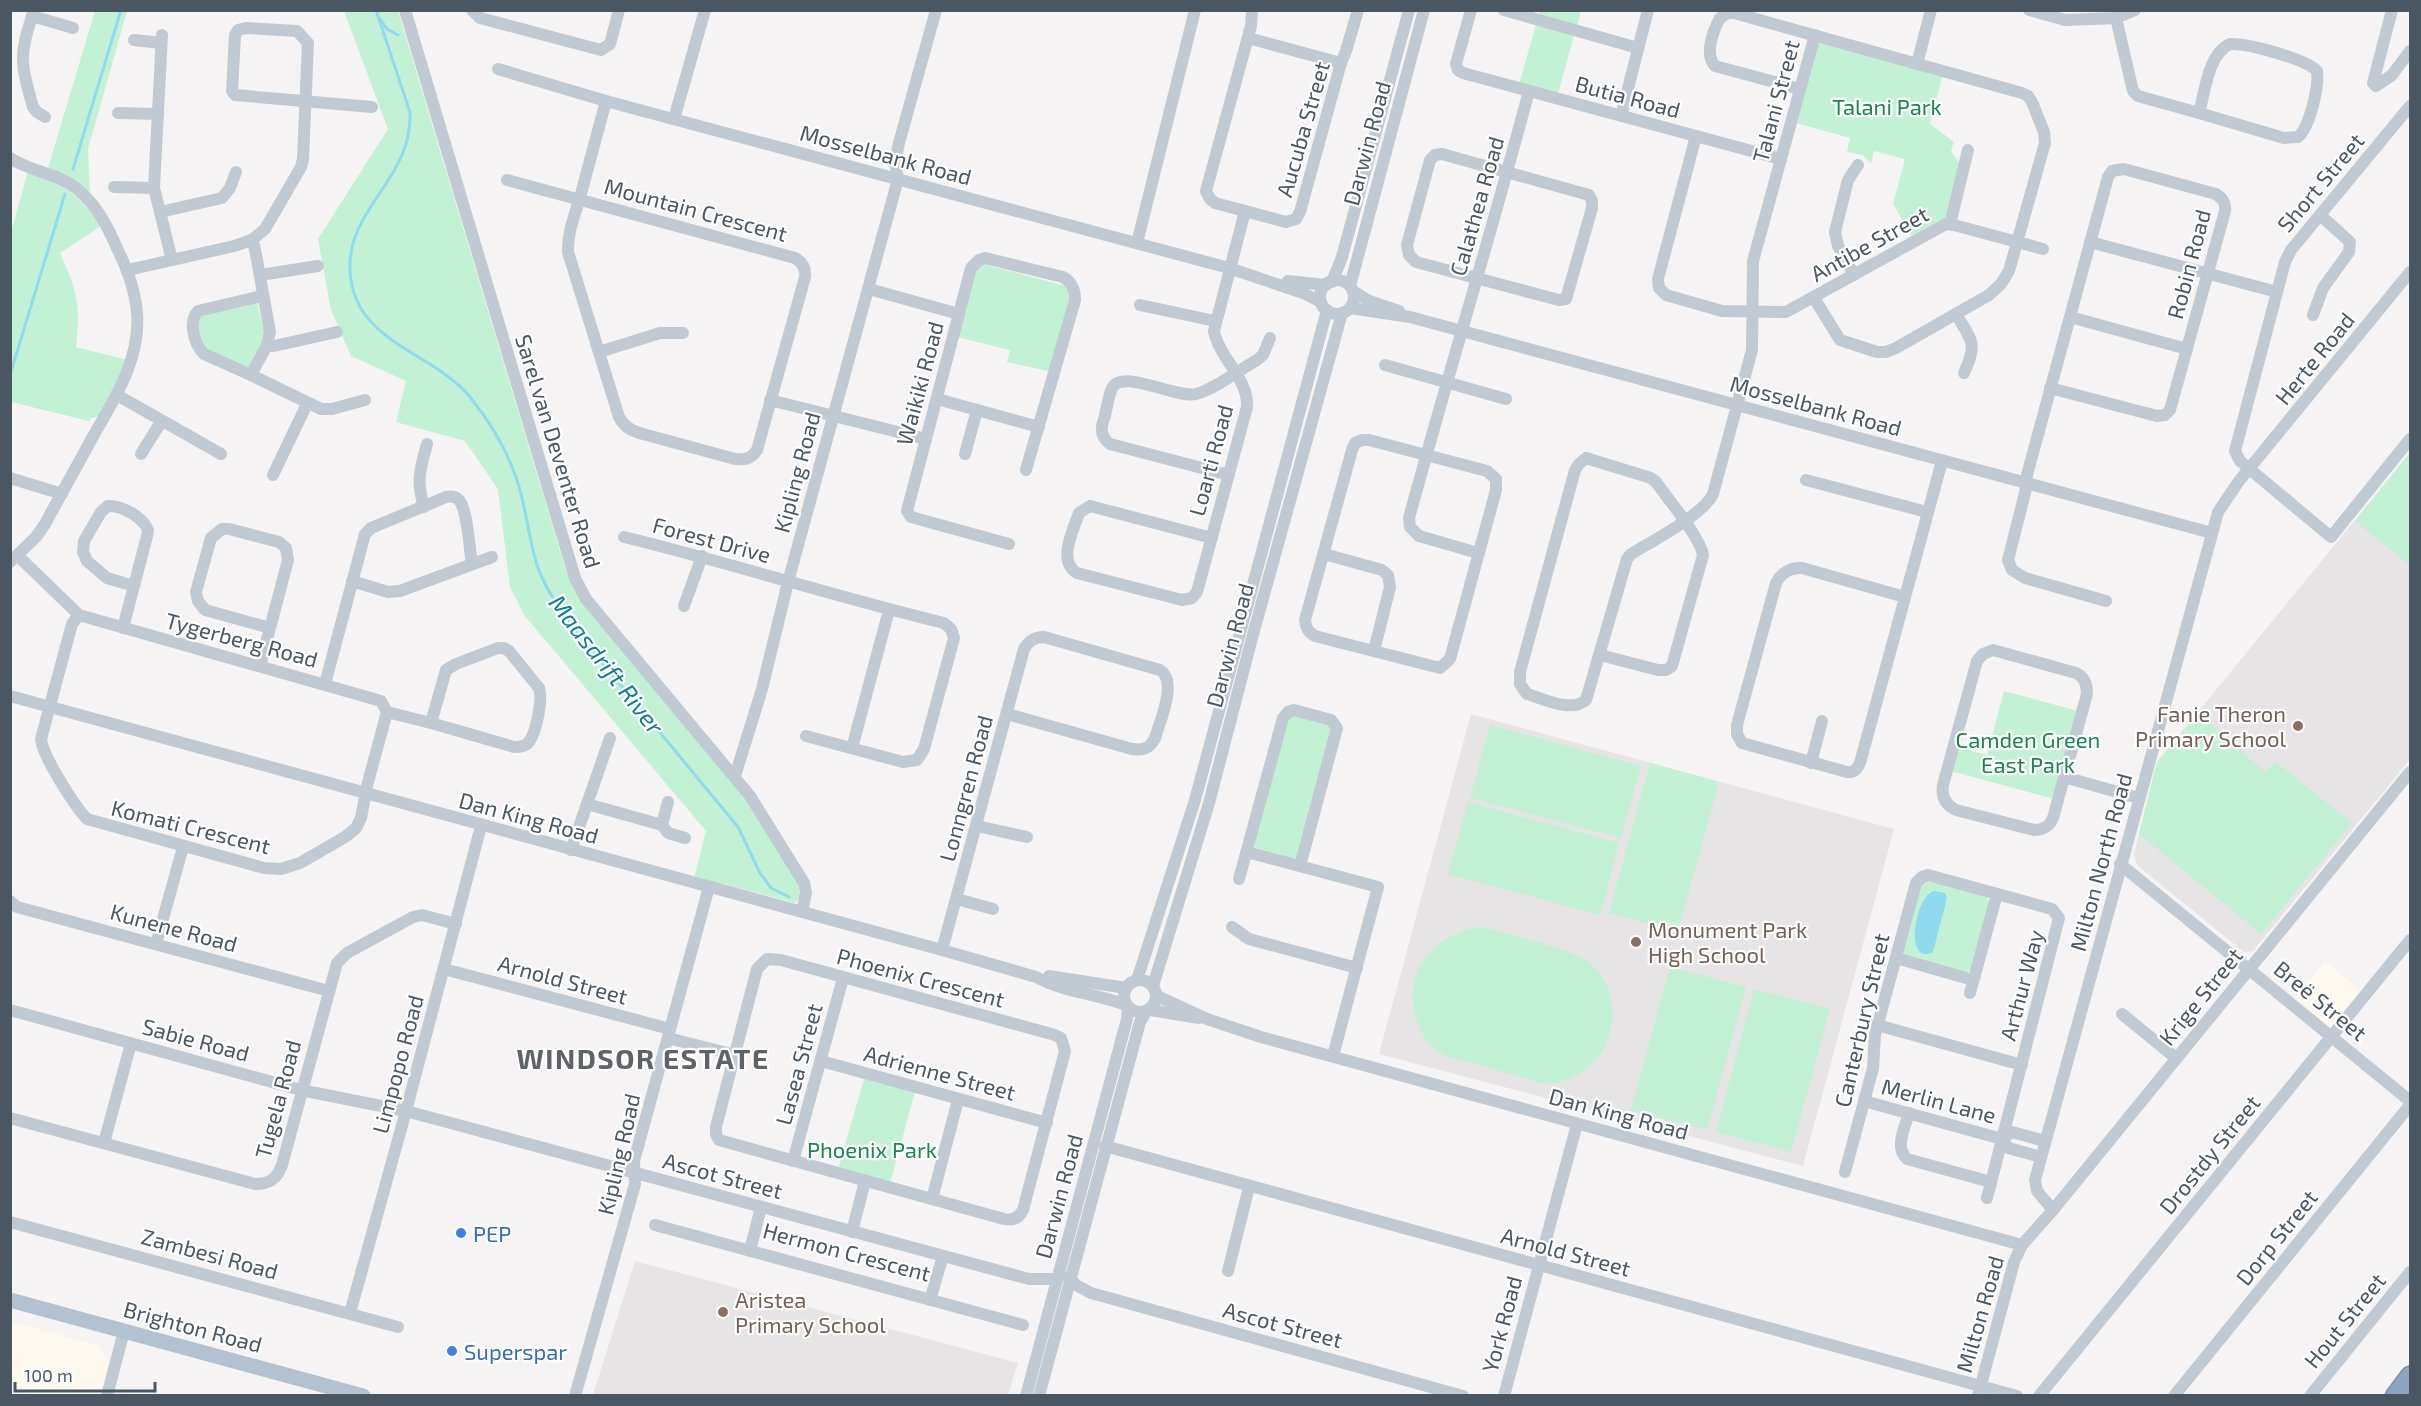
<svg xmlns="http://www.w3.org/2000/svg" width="2421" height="1406" viewBox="0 0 2421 1406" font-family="'Exo 2',sans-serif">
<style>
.commercial{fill:#fdf9ef}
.education{fill:#e6e4e5}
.green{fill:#c3f1d5}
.water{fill:#90daee}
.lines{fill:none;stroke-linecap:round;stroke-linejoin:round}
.stream{stroke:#90daee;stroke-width:3}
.highway-casing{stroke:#7690ad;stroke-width:21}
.minor{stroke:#c1cad2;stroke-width:12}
.major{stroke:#b3c2d1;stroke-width:15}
.highway{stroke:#8ba5c1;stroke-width:18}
.education-dot{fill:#8d6e63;stroke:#fff;stroke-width:2}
.shop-dot{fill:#3f7fe0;stroke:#fff;stroke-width:2}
.labels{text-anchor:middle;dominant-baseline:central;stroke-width:4.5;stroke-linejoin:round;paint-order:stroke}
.street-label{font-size:22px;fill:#4a5661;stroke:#fff}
.park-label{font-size:22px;fill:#17864f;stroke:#fff}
.education-label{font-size:22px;fill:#785e54;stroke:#fff;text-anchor:start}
.shop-label{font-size:22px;fill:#366cbe;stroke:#fff;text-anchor:start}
.water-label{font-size:24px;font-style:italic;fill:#0c7c9b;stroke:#fff}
.district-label{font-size:28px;font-weight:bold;letter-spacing:1.5px;fill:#5f6368;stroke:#fff}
</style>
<rect width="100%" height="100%" fill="#f5f3f3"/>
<g class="commercial">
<path d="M2325 961 2365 994 2332 1036 2291 1003Z"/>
<path d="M10 1322 98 1345 109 1364 101 1395H32L11 1390Z"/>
</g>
<g class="education">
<path d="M2410 453V759L2253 951 2244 952 2137 865 2134 854 2157 762Z"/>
<path d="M1471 714 1894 829 1803 1166 1379 1054Z"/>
<path d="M635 1261 1018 1363 1008 1395H593Z"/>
</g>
<g class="green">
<path d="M95 11H127L88 149 90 195 59 172 48 168Z"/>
<path d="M344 11H398L566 571 582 603 739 790 798 883 800 897 795 903 721 883 720 885 694 878 706 831 525 616 510 587 498 489 465 441 396 422 406 381 351 356 331 310 318 239 388 129Z"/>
<path d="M1540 11H1581L1577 27 1539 17Z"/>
<path d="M1536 25 1574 35 1558 94 1519 84Z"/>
<path d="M1820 43 1943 74 1930 124 1954 142 1951 151 1960 164 1945 218 1912 236 1893 204 1905 159 1874 151 1871 164 1863 155 1847 152 1850 138 1796 123 1817 45Z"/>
<path d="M28 171C63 183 80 196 101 226L60 253C77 291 81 304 76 347L127 360 100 416 91 418 89 421 11 402V233Z"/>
<path d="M983 264 1066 286 1071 297 1051 369 1048 371 1007 362 1010 350 957 337 975 272Z"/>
<path d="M257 303 265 336 250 366 247 367 202 348 198 323 201 315Z"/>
<path d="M2410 453V565L2355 521Z"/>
<path d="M2004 691 2078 711 2054 799 1951 771 1957 747 1987 755Z"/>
<path d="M2199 713 2265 772 2276 762 2352 823 2261 934 2139 834 2157 762Z"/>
<path d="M1291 715 1332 726 1299 856 1295 860 1254 847 1287 718Z"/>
<path d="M1490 725 1641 766 1621 838 1470 798Z"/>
<path d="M1650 763 1719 782 1678 931 1609 913Z"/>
<path d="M1468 802 1619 843 1600 915 1448 874Z"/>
<path d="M1928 880 1986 895 1990 904 1972 970 1964 973 1904 954 1902 950 1919 885Z"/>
<path d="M1483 927C1506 934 1575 950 1590 963 1628 997 1616 1060 1569 1079 1559 1083 1548 1085 1538 1082 1515 1075 1491 1068 1468 1062 1459 1059 1446 1057 1438 1052 1427 1044 1420 1031 1416 1018 1401 971 1438 930 1483 927Z"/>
<path d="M1670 967 1746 987 1707 1130 1631 1110Z"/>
<path d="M1754 989 1830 1009 1791 1152 1716 1132Z"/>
<path d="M864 1079 915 1092 890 1183 838 1169Z"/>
</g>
<path class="water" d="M1934 891 1945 893 1947 898 1933 952C1903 967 1915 895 1934 891Z"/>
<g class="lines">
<g class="stream">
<path d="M376 10 410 112C413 179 347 208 350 270 353 343 431 350 470 397 487 418 502 441 512 467 526 499 527 535 538 568 545 587 556 603 567 620L738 827 760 873 771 888 789 897"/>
<path d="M380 19 387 29 398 35"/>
<path d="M73 169 121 10"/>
<path d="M10 375 65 194"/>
</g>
<g class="highway-casing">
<path id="highway" d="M2395 1396 2410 1376"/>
</g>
<g class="minor">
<path d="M34 10C19 56 20 61 33 107L37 112 45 117"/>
<path d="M405 10 575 578 586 599 750 796 804 883 806 893 802 912"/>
<path d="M472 10 480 18 601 50 610 44 619 10"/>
<path d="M1252 10 1251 26 1206 191 1210 199 1215 203 1286 222 1296 219 1300 212 1341 63 1346 51 1358 10"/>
<path d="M1471 10 1456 64 1458 70 1463 73 1781 159"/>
<path d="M1504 10 1638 48"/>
<path d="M2029 10 2065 20 2116 18 2135 10"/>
<path d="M2392 10 2373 83 2376 86 2392 75 2410 51"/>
<path d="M32 16 73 28"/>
<path d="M2116 18 2133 91 2138 96 2199 113"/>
<path d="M162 35 154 188 172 260"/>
<path d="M1248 38 1341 63"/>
<path d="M134 40 161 43"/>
<path d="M2230 44C2247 43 2306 59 2317 71 2319 86 2310 127 2298 137L2284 138 2199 113C2205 92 2208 54 2230 44Z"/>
<path d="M1917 64 1931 10"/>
<path d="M498 69 606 101 1229 268 1303 293 1321 302"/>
<path d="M1800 89 1715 66C1704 54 1713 31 1720 18L1728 13H1734L2022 93 2028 96 2032 102 2044 132 2045 143 2009 271 2001 284 1989 295 1896 348 1886 352H1877L1840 340 1814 298"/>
<path d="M2410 106 2291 250 2285 262 2235 451 2240 461 2331 537 2410 439"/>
<path d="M118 113 158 114"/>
<path d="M1621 116 1648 10"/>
<path d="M674 119 705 10"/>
<path d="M1696 136 1658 279 1659 288 1666 295 1722 311 1786 312 1946 224 1954 225 2043 249"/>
<path d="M1442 154 1589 195 1592 201V208L1566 299 1559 300 1416 262 1409 255 1407 245 1430 160 1435 155Z"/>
<path d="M10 158C31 172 57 173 76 188 96 204 107 225 117 248 127 269 135 289 137 313 141 360 113 401 91 440 76 468 60 496 45 524L36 537 10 562"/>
<path d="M507 180 795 258C802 262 806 268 805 277L757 450C751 459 745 460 735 459L643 434C632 431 624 427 619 417L568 252C567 231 577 210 582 190L606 101"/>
<path d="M114 187 154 188"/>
<path d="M160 212 222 198 230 188 236 172"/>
<path d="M1950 224 1968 150"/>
<path d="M252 240 255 249 270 332 267 345 251 375 204 354C194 344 188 322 198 311L262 296"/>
<path d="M2090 242 2277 292"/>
<path d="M1137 243 1195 10"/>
<path d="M128 270 234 246 252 240 265 229 301 167 303 159 308 43 297 31 246 28 238 30 235 35 232 91 235 95 372 107"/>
<path d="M260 275 318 266"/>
<path d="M1854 275 1838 246 1835 232 1848 180 1858 165"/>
<circle cx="1337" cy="297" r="17"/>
<path d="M1288 281 1326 285"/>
<path d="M1332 282 1342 257 1409 10"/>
<path d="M1350 286 1424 10"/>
<path d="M869 289 959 314"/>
<path d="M1353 291 1369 301 1399 311"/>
<path d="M1140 305 1215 321"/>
<path d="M1350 308 1410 317 2212 533"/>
<path d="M1956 314C1972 341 1978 343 1964 373"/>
<path d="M2313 315 2323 288 2349 252 2350 242 2320 215"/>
<path d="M2070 317 2187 349"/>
<path d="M267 345 274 346 337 332"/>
<path d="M599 352 660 333H683"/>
<path d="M1385 365 1506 399"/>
<path d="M251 375 321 409H332L365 400"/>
<path d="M2050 388 2157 416 2165 415 2170 410 2225 211C2226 203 2223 199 2216 194L2124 169 2112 171 2108 177 2027 475 2025 493 2008 560 2012 570 2025 578 2106 601"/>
<path d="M117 395 221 454"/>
<path d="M937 399 1039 427"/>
<path d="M770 400 926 439"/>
<path d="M1362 440H1369L1487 471 1496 479V490L1450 659 1440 668 1315 636C1308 632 1306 628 1305 620L1352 450 1355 443Z"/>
<path d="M141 454 161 422"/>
<path d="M965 454 977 410"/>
<path d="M273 475 307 404"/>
<path d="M1229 475 1110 444C1101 437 1100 429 1104 419 1107 409 1108 397 1112 388 1122 368 1176 399 1196 394 1215 389 1239 370 1257 360L1263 355 1270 338"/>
<path d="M10 478 62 494"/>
<path d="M1806 480 1927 512"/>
<path d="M424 507C416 480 420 470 427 444"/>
<path d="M624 537C731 563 836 597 944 623L951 629 954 638 924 749 917 760 903 762 806 736"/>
<path d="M1212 538 1090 506 1079 513C1073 531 1057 561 1077 573L1182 600 1192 598 1197 592 1247 407C1249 379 1219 358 1214 331L1245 211"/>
<path d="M1009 544 911 517 907 511 971 268 979 260 985 258 1063 277C1072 282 1075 289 1075 300L1026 470"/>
<path d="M1478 553 1419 536 1410 527 1409 518C1448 375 1491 234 1529 91"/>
<path d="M1324 554 1382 570 1388 575 1390 587 1374 651"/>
<path d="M18 556 79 615 381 701 387 712 367 786 361 818 356 828 345 837 300 863 281 869 264 868 87 819C74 805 43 757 41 739L72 624 79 615"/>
<path d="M352 581 388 592 400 591 492 557"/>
<path d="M1905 597 1802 568C1791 567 1781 573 1776 583L1737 725V734L1742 743 1847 772C1854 773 1857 769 1860 763L1942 461"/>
<path d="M684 606 702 556"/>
<path d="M123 628 147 536 148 530C143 517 121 505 108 506L101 512 84 541 83 552 87 561 107 578 134 586"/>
<path d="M498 648H504L509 651 539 688C543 699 536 736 527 744 523 747 519 747 514 747L431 723 446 670 456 664Z"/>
<path d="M1993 650 2076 673C2085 677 2087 685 2087 694L2053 818C2050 826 2043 830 2034 830L1956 810C1946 805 1941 797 1943 785L1977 661 1983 654Z"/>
<path d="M1600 655 1658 670H1666L1672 666 1703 555C1700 537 1668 499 1656 482L1651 478 1586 458 1579 464 1575 470 1520 672V684L1527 694C1544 699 1571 713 1586 700L1627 559 1631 554C1652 541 1703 515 1713 494L1752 350 1753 261 1815 35"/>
<path d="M260 666 288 560 286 548 279 542 229 529H222L211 538 196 592 198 601 205 610 270 628"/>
<path d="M325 684 365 534 371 528 446 497C451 496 455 496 459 500 468 511 469 548 472 563"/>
<path d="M10 696 942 950 1036 977C1064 992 1097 994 1126 1005"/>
<path d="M387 712 431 723"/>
<path d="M852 748 889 610"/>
<path d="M1811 763 1822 721"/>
<path d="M735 776 762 689 788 582 898 179 895 162 899 143 936 10"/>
<path d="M2064 777 2139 798"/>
<path d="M668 802 662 825 668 833 685 838"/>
<path d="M587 804 662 825"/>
<path d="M977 826 1027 837"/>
<path d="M571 850 610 738"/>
<path d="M1247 852 1378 887 1333 1056"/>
<path d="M2120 864 2410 1101"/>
<path d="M1239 879 1283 718 1288 712 1294 710 1331 720 1337 728 1300 866"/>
<path d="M957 899 993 909"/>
<path d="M10 901 17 907 329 991"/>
<path d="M1232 927 1249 939 1357 968"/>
<path d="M156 944 183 847"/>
<path d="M942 950 1024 649C1029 641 1034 637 1044 637L1160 670C1178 681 1160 721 1155 738 1150 748 1143 751 1132 749L1007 714"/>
<path d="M1896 958 1973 980"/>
<path d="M767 959 781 960 1055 1035 1061 1038 1065 1051 1023 1210C1019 1218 1013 1221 1004 1219L719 1140 716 1134V1127L757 969Z"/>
<path d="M444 969 670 1029"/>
<path d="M1049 976 1126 988"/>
<circle cx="1140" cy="996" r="16"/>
<path d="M1137 980 1195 800 1327 310"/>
<path d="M1153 986 1209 803 1252 638 1342 313"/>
<path d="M1970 993 1997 894"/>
<path d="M1157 996 1207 1019 1261 1037 2022 1245"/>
<path d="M10 1010 301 1090 406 1111 1029 1279H1058"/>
<path d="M1150 1010 1199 1018"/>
<path d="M2122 1014 2176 1058"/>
<path d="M1877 1025 2022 1065"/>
<path d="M668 1038 735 1055"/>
<path d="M821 1061 1047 1123"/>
<path d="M1864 1101 2002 1139 2008 1148 2041 1157"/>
<path d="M1909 1113C1905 1128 1894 1147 1907 1159L1991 1182"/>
<path d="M10 1118 255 1184C269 1184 277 1179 282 1165L337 963 347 953 413 917 422 915 456 924"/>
<path d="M2002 1139 2012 1132 2045 1141"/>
<path d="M104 1143 131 1043"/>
<path d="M1105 1146 2017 1396"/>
<path d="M793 1161 843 978"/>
<path d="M1845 1172 1873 1068 1875 1035 1916 883 1922 877 1928 875 2052 909 2059 918 1987 1198"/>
<path d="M932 1199 958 1100"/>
<path d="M2053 1210 2037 1191 2035 1180 2218 512 2239 481 2410 272"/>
<path d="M10 1222 398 1327"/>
<path d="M655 1225 1023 1325"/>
<path d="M852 1232 865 1181"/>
<path d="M750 1251 761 1207"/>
<path d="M1228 1271 1249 1187"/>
<path d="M1069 1277 1076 1285 1091 1293 1463 1396"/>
<path d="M930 1300 943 1256"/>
<path d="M350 1313 406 1111 481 826"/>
<path d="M107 1396 124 1331"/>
<path d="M575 1396 635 1184 634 1161 709 887"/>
<path d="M1026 1396 1127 1019 1128 1008"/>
<path d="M1039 1396 1140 1022 1146 1012"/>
<path d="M1504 1396 1577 1124"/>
<path d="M1978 1396 2014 1262 2022 1245 2053 1210 2410 772"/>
<path d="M2039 1396 2410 940"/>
<path d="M2174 1396 2410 1105"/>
<path d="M2310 1396 2410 1272"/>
</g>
<path class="major" d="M10 1300 363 1396"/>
<use href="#highway" class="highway"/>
</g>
<g class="education-dot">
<circle cx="2298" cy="726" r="6"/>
<circle cx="1636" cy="942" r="6"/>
<circle cx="723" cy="1312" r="6"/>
</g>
<g class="shop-dot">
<circle cx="461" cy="1233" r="6"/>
<circle cx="452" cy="1351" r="6"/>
</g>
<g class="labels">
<g class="street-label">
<text transform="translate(1628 96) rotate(15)">Butia Road</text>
<text transform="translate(1775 101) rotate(-75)">Talani Street</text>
<text transform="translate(1302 129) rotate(-74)">Aucuba Street</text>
<text transform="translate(1366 143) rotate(-75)">Darwin Road</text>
<text transform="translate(886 154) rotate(15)">Mosselbank Road</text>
<text transform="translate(2320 182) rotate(-50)">Short Street</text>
<text transform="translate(1476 206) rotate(-74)">Calathea Road</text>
<text transform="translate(696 209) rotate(15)">Mountain Crescent</text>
<text transform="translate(1869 243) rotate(-29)">Antibe Street</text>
<text transform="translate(2188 264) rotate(-75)">Robin Road</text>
<text transform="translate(2314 358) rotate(-51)">Herte Road</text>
<text transform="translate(919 383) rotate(-75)">Waikiki Road</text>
<text transform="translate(1816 405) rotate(15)">Mosselbank Road</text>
<text transform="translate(559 451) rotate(73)">Sarel van Deventer Road</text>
<text transform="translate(1210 460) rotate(-75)">Loarti Road</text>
<text transform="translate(796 472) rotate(-75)">Kipling Road</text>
<text transform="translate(712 539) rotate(15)">Forest Drive</text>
<text transform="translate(242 639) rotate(15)">Tygerberg Road</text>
<text transform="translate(1229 645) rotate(-75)">Darwin Road</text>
<text transform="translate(965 788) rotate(-75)">Lonngren Road</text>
<text transform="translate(529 817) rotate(15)">Dan King Road</text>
<text transform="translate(191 826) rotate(14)">Komati Crescent</text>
<text transform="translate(2100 862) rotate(-75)">Milton North Road</text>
<text transform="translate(174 927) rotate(15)">Kunene Road</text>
<text transform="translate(921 977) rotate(15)">Phoenix Crescent</text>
<text transform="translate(563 979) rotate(15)">Arnold Street</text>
<text transform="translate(2021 985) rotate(-75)">Arthur Way</text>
<text transform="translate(2200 996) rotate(-51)">Krige Street</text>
<text transform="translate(2321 1000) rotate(39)">Breë Street</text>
<text transform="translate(1861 1020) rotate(-77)">Canterbury Street</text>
<text transform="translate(196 1039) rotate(15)">Sabie Road</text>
<text transform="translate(397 1064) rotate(-75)">Limpopo Road</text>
<text transform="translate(798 1064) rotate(-75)">Lasea Street</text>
<text transform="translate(940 1072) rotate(15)">Adrienne Street</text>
<text transform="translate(277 1099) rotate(-75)">Tugela Road</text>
<text transform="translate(1939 1100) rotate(15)">Merlin Lane</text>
<text transform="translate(1619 1113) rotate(15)">Dan King Road</text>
<text transform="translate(618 1154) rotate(-77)">Kipling Road</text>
<text transform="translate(2209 1154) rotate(-51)">Drostdy Street</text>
<text transform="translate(723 1175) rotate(15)">Ascot Street</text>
<text transform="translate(1058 1196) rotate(-75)">Darwin Road</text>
<text transform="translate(2276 1237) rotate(-51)">Dorp Street</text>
<text transform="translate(847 1251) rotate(15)">Hermon Crescent</text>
<text transform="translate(1566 1251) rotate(15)">Arnold Street</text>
<text transform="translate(210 1253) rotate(15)">Zambesi Road</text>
<text transform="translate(1979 1314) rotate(-74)">Milton Road</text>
<text transform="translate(2344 1320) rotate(-51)">Hout Street</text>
<text transform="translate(1283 1324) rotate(15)">Ascot Street</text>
<text transform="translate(1501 1324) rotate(-75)">York Road</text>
<text transform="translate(193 1326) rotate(15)">Brighton Road</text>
</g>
<g class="park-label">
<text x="1887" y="106">Talani Park</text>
<text x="2028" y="739">Camden Green<tspan x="2028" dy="25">East Park</tspan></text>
<text x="872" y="1149">Phoenix Park</text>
</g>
<g class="education-label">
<text x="2286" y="713" text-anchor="end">Fanie Theron<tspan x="2286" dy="25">Primary School</tspan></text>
<text x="1648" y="929">Monument Park<tspan x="1648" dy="25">High School</tspan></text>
<text x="735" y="1299">Aristea<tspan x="735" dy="25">Primary School</tspan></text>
</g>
<g class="shop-label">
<text x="473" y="1233">PEP</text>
<text x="464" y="1351">Superspar</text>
</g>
<g class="water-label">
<text transform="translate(607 664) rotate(52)">Maasdrift River</text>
</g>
<g class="district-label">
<text x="643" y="1058">WINDSOR ESTATE</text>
</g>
</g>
<rect width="2421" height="1406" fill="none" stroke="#4a5661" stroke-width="24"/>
<path d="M15 1382v9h140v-9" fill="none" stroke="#4a5661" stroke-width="3"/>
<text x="24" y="1382" font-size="18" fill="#4a5661" stroke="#ffffff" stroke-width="4.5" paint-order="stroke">100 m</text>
</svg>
